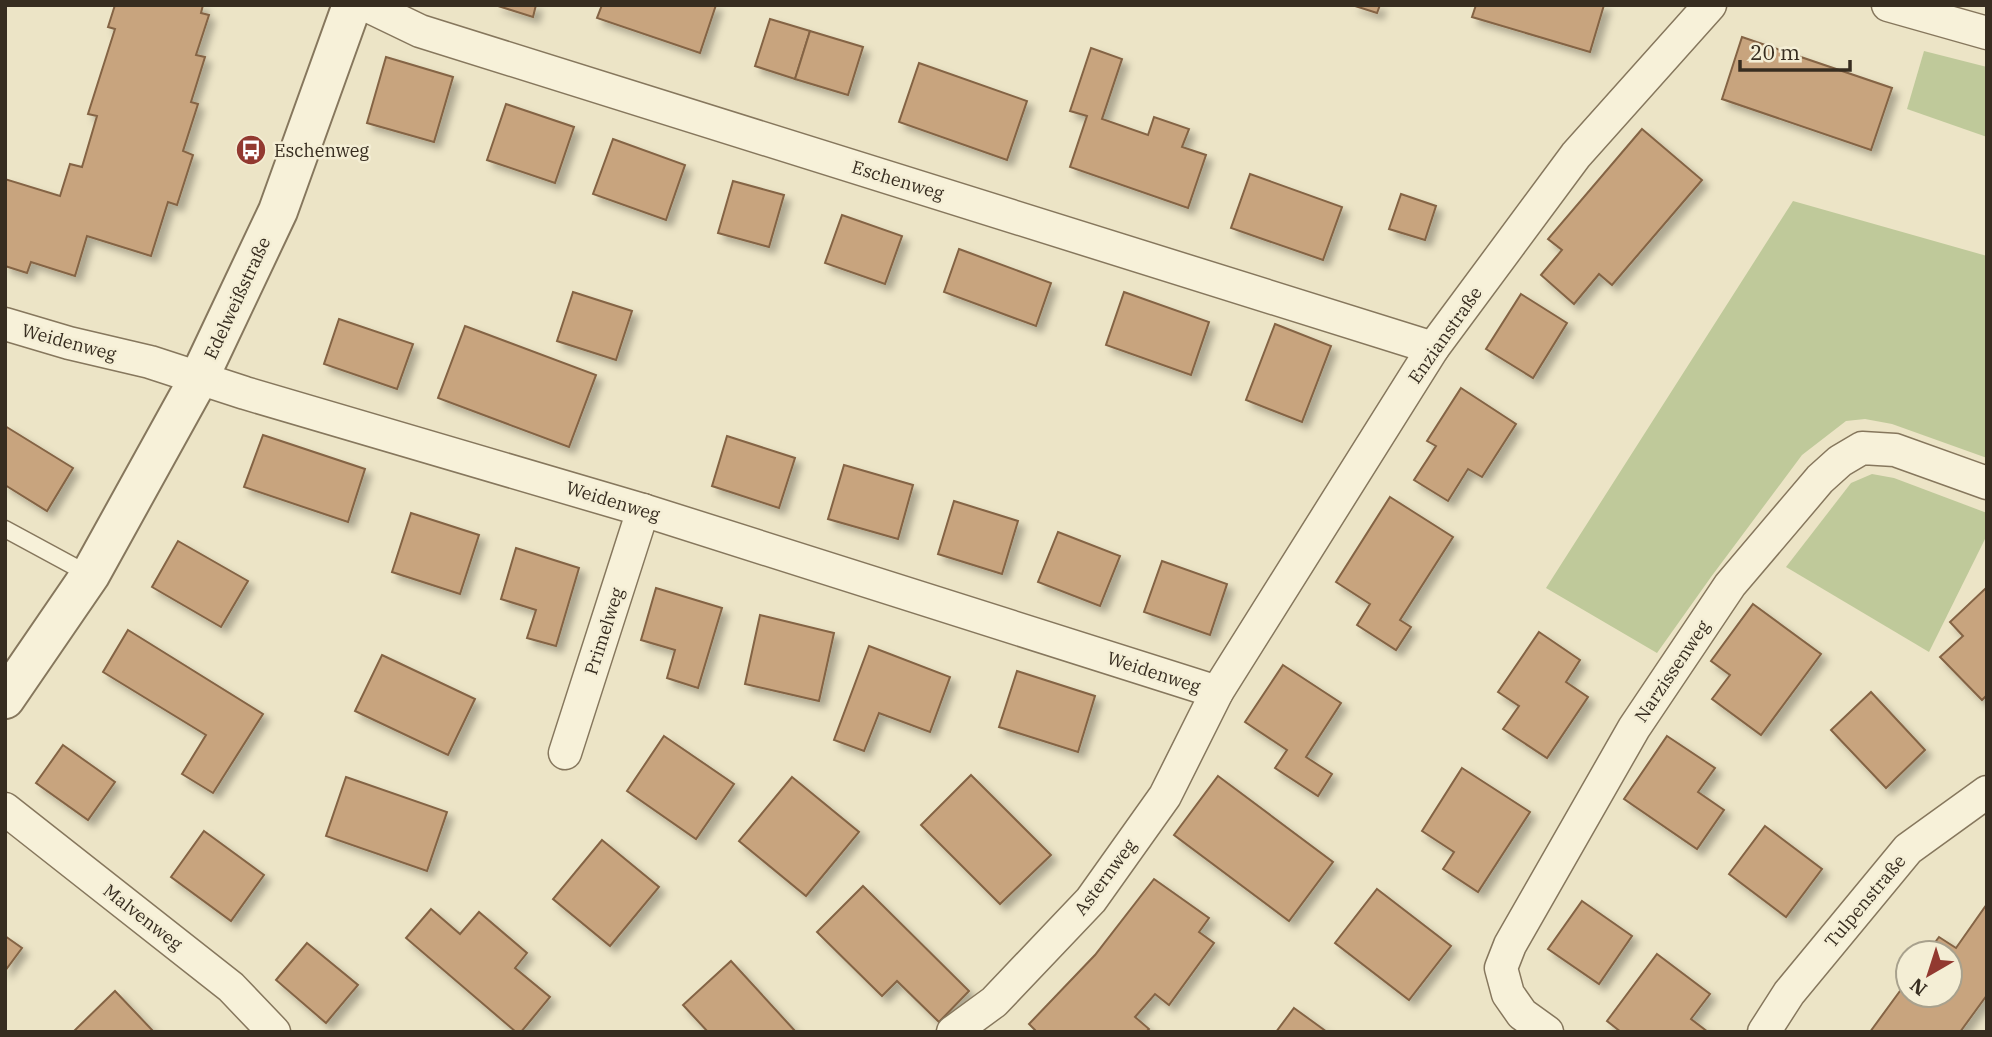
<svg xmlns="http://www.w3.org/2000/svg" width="1992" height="1037" viewBox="0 0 1992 1037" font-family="'IBM Plex Serif',serif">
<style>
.green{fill:#bfc99a}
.building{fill:#c8a47e;stroke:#846444;stroke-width:2;filter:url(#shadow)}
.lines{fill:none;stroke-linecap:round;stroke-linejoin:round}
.service-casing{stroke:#86775d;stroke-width:19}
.minor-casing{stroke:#86775d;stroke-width:35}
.tertiary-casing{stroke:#86775d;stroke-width:42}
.service{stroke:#f7f1d9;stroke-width:16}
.minor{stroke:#f7f1d9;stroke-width:32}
.tertiary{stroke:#f7f1d9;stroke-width:38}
.labels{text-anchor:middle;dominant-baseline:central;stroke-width:5;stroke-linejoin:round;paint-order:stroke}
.poi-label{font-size:18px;fill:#372d20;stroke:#f4eed5;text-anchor:start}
.street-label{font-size:18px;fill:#372d20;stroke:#f4eed5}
</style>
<defs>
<filter id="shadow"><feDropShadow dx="6" dy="6" stdDeviation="3.5" flood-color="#0004"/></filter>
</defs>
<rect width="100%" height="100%" fill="#ece4c6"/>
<g class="green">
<path d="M1924 51 1987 67V137L1907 109Z"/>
<path d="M1793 201 1987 256V458L1892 424 1865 419 1846 421 1802 455 1711 577 1657 653 1546 588Z"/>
<path d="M1872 474 1894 478 1987 513V535L1929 652 1786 567 1851 483Z"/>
</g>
<g class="building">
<path d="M115 5H203L201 13 209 15 196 55 205 57 191 102 198 104 183 151 193 155 177 205 168 202 151 256 87 236 75 276 31 262 27 273 5 266V179L60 196 70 164 82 167 97 116 88 114 115 29 108 27Z"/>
<path d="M495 5H536L533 17Z"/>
<path d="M602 5H716L700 53 597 18Z"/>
<path d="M1352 5H1380L1377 13Z"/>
<path d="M1476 5H1604L1590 52 1472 17Z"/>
<path d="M770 19 810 31 795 79 755 66Z"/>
<path d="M810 31 863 47 848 95 795 79Z"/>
<path d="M1742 37 1892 88 1871 150 1722 99Z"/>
<path d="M1091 48 1122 59 1102 119 1148 135 1154 117 1189 129 1182 147 1206 155 1188 208 1070 167 1087 116 1070 111Z"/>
<path d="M386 57 453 77 434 142 367 123Z"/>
<path d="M919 63 1027 101 1007 160 899 122Z"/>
<path d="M506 104 574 127 555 183 487 160Z"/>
<path d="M1642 129 1702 180 1612 285 1599 274 1574 304 1541 275 1562 250 1548 239Z"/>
<path d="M613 139 685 165 666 220 593 194Z"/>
<path d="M1250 174 1342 207 1323 260 1231 228Z"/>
<path d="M733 181 784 195 769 247 718 233Z"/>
<path d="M1401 194 1436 206 1425 240 1389 229Z"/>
<path d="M842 215 902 236 885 284 825 263Z"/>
<path d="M959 249 1051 283 1036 326 944 292Z"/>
<path d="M573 292 632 311 616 360 557 341Z"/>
<path d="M1124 292 1209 322 1191 375 1106 345Z"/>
<path d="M1521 294 1567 323 1533 378 1486 349Z"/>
<path d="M339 319 413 344 397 389 324 364Z"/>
<path d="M1275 324 1331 346 1302 422 1246 400Z"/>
<path d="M465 326 596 375 569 447 438 398Z"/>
<path d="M1461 388 1516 424 1482 477 1468 469 1448 501 1414 480 1436 446 1427 441Z"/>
<path d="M5 426 73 468 47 511 5 485Z"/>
<path d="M263 435 365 469 348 522 244 487Z"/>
<path d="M727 436 795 458 779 508 712 486Z"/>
<path d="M844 465 913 485 898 539 828 519Z"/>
<path d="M1390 497 1453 537 1400 620 1411 627 1396 650 1357 625 1370 604 1336 582Z"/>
<path d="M954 501 1018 521 1002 574 938 554Z"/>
<path d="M411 513 479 535 460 594 392 572Z"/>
<path d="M1058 532 1120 556 1100 606 1038 582Z"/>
<path d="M178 541 248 581 221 627 152 587Z"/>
<path d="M516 548 579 568 556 646 527 638 536 610 501 599Z"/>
<path d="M1162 561 1227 584 1210 635 1144 612Z"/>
<path d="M1987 587V695L1982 700 1940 657 1963 636 1950 622Z"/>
<path d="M656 588 722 608 698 688 667 678 675 650 641 640Z"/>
<path d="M1753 604 1821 654 1761 735 1712 699 1730 675 1711 661Z"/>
<path d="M760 615 834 633 819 701 745 684Z"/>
<path d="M128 630 263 714 213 793 182 774 206 735 103 672Z"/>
<path d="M1539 632 1580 660 1566 682 1588 697 1547 758 1503 729 1519 706 1498 692Z"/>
<path d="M869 646 950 677 930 732 879 713 864 751 834 740Z"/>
<path d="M382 655 475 699 448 755 355 711Z"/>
<path d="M1283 665 1341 703 1306 757 1332 774 1318 796 1275 768 1287 750 1245 722Z"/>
<path d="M1017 671 1095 696 1078 752 999 727Z"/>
<path d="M1871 692 1925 750 1886 788 1831 730Z"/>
<path d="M664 736 734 784 696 839 627 791Z"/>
<path d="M1667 736 1715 768 1698 792 1724 810 1697 849 1624 799Z"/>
<path d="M63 745 115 782 88 820 36 783Z"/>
<path d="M1462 768 1530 812 1478 892 1443 869 1454 852 1422 831Z"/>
<path d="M971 775 1051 855 1000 904 921 825Z"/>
<path d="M1218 776 1333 862 1289 921 1174 835Z"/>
<path d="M346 777 447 812 427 871 326 836Z"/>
<path d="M792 777 859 832 806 896 739 841Z"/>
<path d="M1765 826 1822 869 1786 917 1729 874Z"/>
<path d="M204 831 264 875 231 921 171 877Z"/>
<path d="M602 840 659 887 610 946 553 899Z"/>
<path d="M1154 879 1209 918 1199 932 1214 943 1169 1005 1155 994 1135 1017 1149 1029 1146 1032H1034L1035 1030 1029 1024 1095 955Z"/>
<path d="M863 886 969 991 939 1022 897 981 882 996 817 932Z"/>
<path d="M1377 889 1451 946 1409 1000 1335 943Z"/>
<path d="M1582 901 1632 936 1599 984 1548 949Z"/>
<path d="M1987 904V995L1960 1032H1870L1908 980V995H1950V953H1927L1939 937 1956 948Z"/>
<path d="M431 909 460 934 479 912 527 953 515 968 550 997 521 1032H516L406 938Z"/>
<path d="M5 936 22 948 5 971Z"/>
<path d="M307 943 358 985 326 1023 276 980Z"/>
<path d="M1657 954 1710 994 1691 1019 1708 1032H1621L1607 1021Z"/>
<path d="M731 961 796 1032H708L683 1005Z"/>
<path d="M115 991 154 1032H73Z"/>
<path d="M1294 1008 1327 1032H1276Z"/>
</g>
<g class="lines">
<g class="service-casing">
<path id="service" d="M5 529 90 575"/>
</g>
<g class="minor-casing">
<g id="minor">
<path d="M366 5 420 31 1433 348"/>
<path d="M1888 5 1987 33"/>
<path d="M5 324 69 343 150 362 245 393 643 510 1217 692"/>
<path d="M565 753 643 510"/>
<path d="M5 809 231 987 274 1032"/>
<path d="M953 1032 994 1002 1091 900 1165 796 1217 692 1433 348 1576 155 1710 5"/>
<path d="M1547 1032 1522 1014 1508 994 1501 968 1510 945 1634 728 1730 585 1820 479 1840 461 1862 448 1895 450 1987 483"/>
<path d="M1764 1032 1789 993 1908 849 1987 792"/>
</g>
</g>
<g class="tertiary-casing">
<path id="tertiary" d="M5 699 90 575 199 378 278 211 352 5"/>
</g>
<use href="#service" class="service"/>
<use href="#minor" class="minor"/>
<use href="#tertiary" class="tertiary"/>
</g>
<defs>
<g id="bus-disc" transform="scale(1.575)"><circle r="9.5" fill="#923930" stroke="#f4eed5"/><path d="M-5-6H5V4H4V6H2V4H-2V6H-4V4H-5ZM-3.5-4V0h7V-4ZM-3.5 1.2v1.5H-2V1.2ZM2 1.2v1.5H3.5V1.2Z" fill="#fff"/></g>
</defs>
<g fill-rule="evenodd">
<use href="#bus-disc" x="251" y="150"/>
</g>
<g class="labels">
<g class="poi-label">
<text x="274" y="150">Eschenweg</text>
</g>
<g class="street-label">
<text transform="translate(898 180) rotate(17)">Eschenweg</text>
<text transform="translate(237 298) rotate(-65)">Edelweißstraße</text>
<text transform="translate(1445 335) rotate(-55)">Enzianstraße</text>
<text transform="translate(69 342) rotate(15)">Weidenweg</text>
<text transform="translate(613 501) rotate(17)">Weidenweg</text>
<text transform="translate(604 631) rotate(-72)">Primelweg</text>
<text transform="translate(1672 671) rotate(-56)">Narzissenweg</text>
<text transform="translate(1154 672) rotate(18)">Weidenweg</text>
<text transform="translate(1105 877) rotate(-53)">Asternweg</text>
<text transform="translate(1865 901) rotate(-50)">Tulpenstraße</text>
<text transform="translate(143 917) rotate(38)">Malvenweg</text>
</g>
</g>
<rect width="1992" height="1037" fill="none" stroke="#372d20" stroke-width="14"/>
<g transform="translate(1929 974) rotate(219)"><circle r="33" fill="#f4eed5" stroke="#a8a18d" stroke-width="2"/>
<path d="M0-5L12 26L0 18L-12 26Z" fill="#923930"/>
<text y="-10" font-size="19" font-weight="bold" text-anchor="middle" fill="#372d20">N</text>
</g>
<path d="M1740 60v10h110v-10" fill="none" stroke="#372d20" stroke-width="3.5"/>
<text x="1750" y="60" font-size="21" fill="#372d20" stroke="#f4eed5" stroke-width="5" paint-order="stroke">20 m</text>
</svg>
